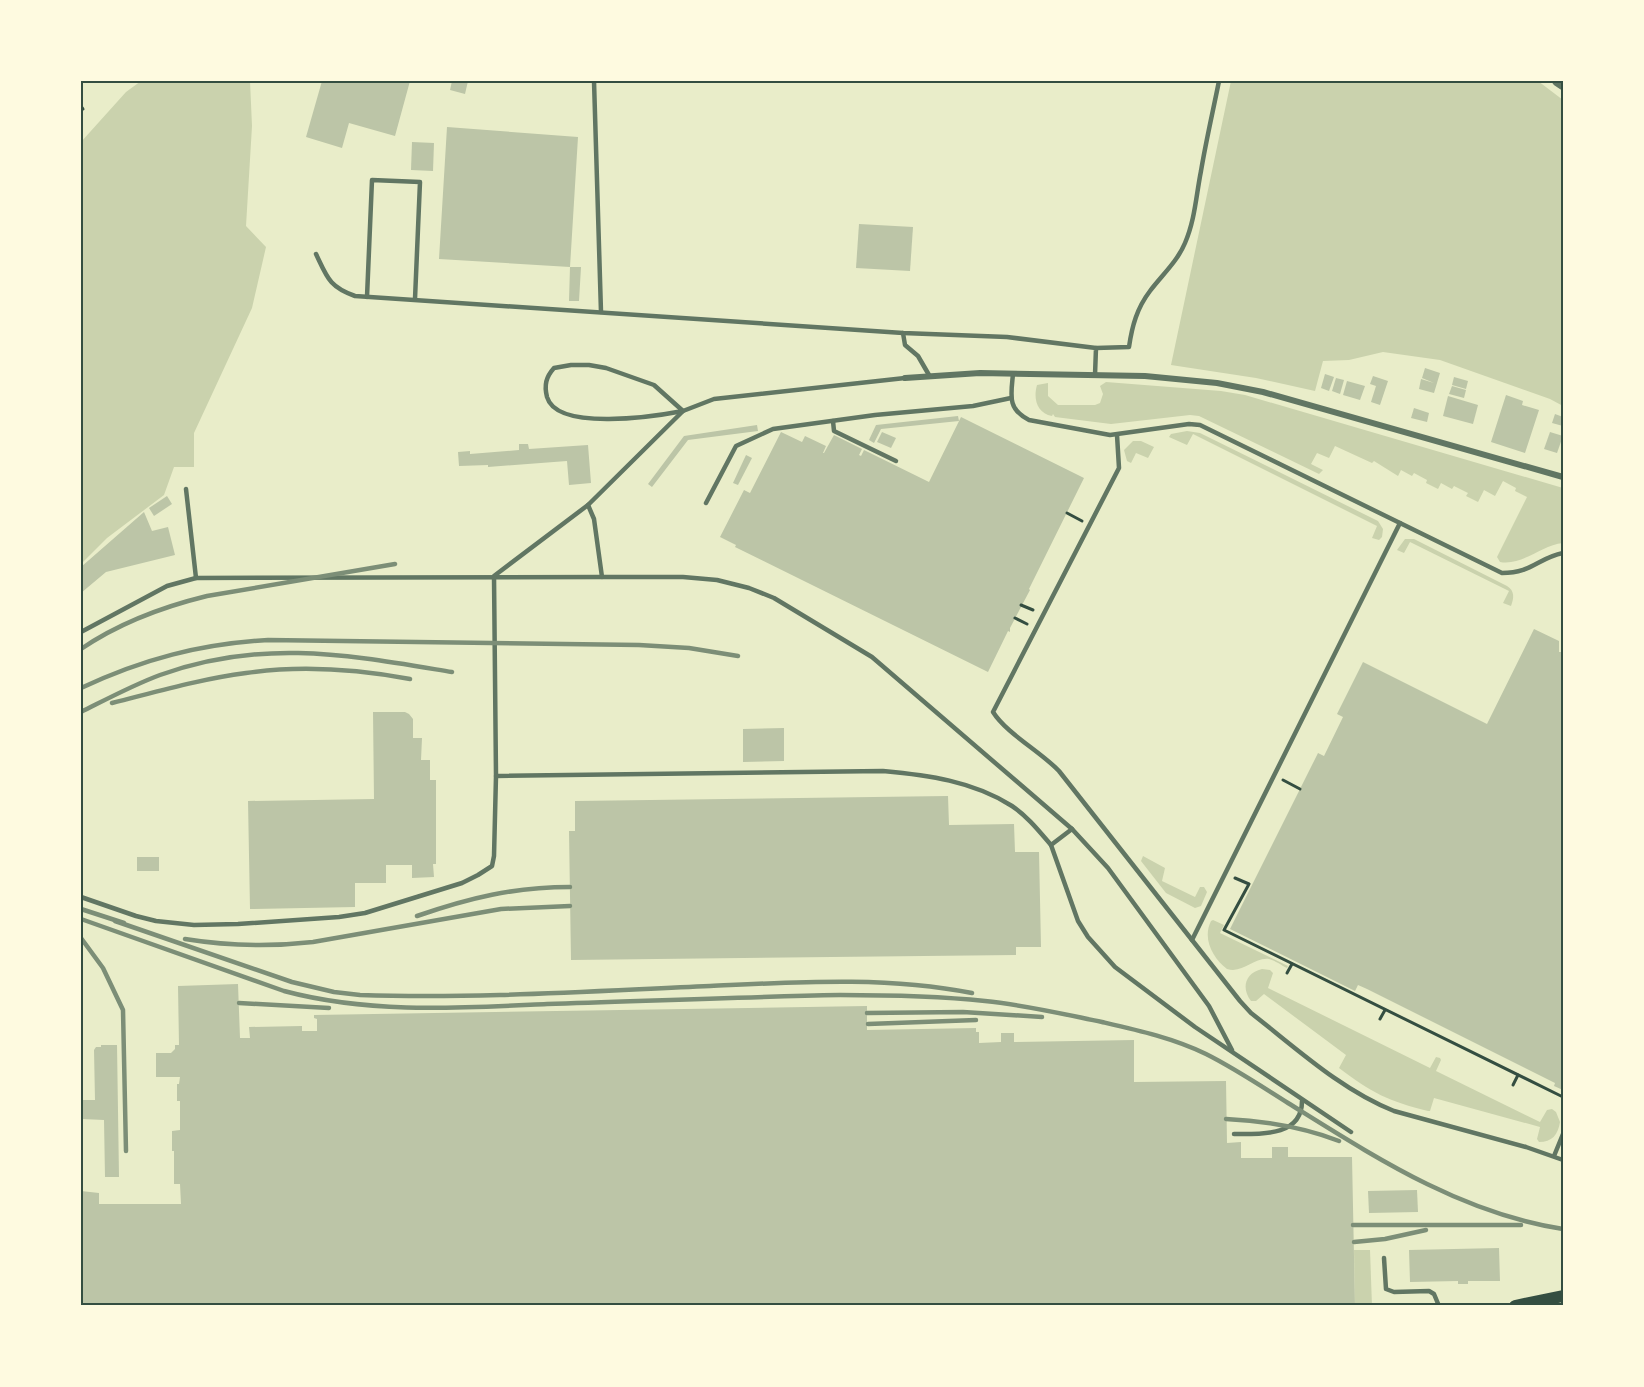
<svg xmlns="http://www.w3.org/2000/svg" width="1644" height="1387" viewBox="0 0 1644 1387" font-family="'Libre Baskerville',serif">
<style>
.green{fill:#cad2ad}
.building{fill:#bcc5a7}
.lines{fill:none;stroke-linecap:round;stroke-linejoin:round}
.path{stroke:#344e41;stroke-width:3}
.service{stroke:#617663;stroke-width:4.5}
.minor{stroke:#617663;stroke-width:6}
.tertiary{stroke:#617663;stroke-width:10}
.secondary{stroke:#344e41;stroke-width:12}
.rail{stroke:#7c8e77;stroke-width:4.5}
.neatline{fill:none;stroke:#344e41;stroke-width:2}
</style>
<rect width="100%" height="100%" fill="#e9edc9"/>
<g class="green">
<path d="M141 81H250L252 126 246 226 266 247 252 308 194 433V467H174L164 495 107 538 81 564V142L126 92Z"/>
<path d="M1231 81H1538L1563 100V406L1550 399 1440 360 1383 352 1349 360 1323 361 1315 391 1256 378 1171 365Z"/>
<path d="M1106 382 1221 391 1245 395 1563 488V543C1541 545 1523 566 1500 562L1497 557 1527 497 1515 491 1516 488 1503 481 1495 496 1484 490 1478 502 1466 496 1468 493 1454 486 1452 489 1441 483 1438 489 1426 483 1427 480 1414 473 1412 476 1401 470 1398 476 1374 461 1372 463 1335 446 1329 458 1317 453 1311 464 1323 470 1319 474 1199 416 1190 415 1111 424 1055 417 1053 414 1052 416C1037 413 1033 399 1037 385L1048 383V396L1058 405H1095L1100 403 1103 394 1100 386Z"/>
<path d="M1187 431 1200 433 1378 521 1383 529 1382 537 1379 540 1372 538 1377 526 1193 434 1187 445 1169 437 1171 434Z"/>
<path d="M1133 441H1141L1154 447 1148 458 1136 453 1131 463 1127 461 1124 450Z"/>
<path d="M1405 539H1414L1507 586C1515 591 1514 598 1511 606L1503 603 1509 591 1410 542 1404 553 1397 550Z"/>
<path d="M1143 856 1165 868 1162 881 1195 897 1200 887H1204L1207 892 1201 906 1195 908 1166 893 1141 861Z"/>
<path d="M1213 920 1224 925 1220 933 1288 966 1287 968C1281 965 1274 960 1269 959 1254 957 1243 974 1227 969 1213 958 1202 939 1211 921Z"/>
<path d="M1262 969 1270 970 1273 973 1268 988 1430 1068 1436 1057 1440 1058 1441 1060 1436 1071 1540 1122 1547 1110 1552 1109 1556 1112 1560 1122C1558 1135 1552 1142 1539 1142L1537 1139 1540 1127 1434 1098 1430 1111H1428C1390 1102 1370 1092 1339 1068L1346 1055 1264 994 1256 1001H1251C1241 988 1245 973 1262 969Z"/>
<path d="M1354 1250H1370L1372 1306H1355Z"/>
</g>
<g class="building">
<path d="M322 81H410L395 136 349 123 342 148 306 137Z"/>
<path d="M452 81H468L465 94 450 90Z"/>
<path d="M447 127 578 137 570 267H581L579 301H569L570 267 439 259Z"/>
<path d="M412 142 434 143 433 171 411 170Z"/>
<path d="M859 224 913 227 910 271 856 268Z"/>
<path d="M1425 368 1440 373 1434 393 1419 389 1421 379 1434 383 1422 378Z"/>
<path d="M1325 374 1334 377 1329 391 1321 388Z"/>
<path d="M1373 376 1388 381 1380 405 1371 402 1376 386 1370 384Z"/>
<path d="M1454 377 1468 381 1466 389 1452 385Z"/>
<path d="M1336 378 1344 380 1340 394 1332 391Z"/>
<path d="M1347 381 1365 386 1360 400 1343 395Z"/>
<path d="M1452 386 1466 390 1464 398 1449 394Z"/>
<path d="M1506 395 1523 401 1522 405 1539 410 1525 453 1491 442Z"/>
<path d="M1448 396 1478 405 1473 424 1443 416Z"/>
<path d="M1414 408 1429 413 1427 422 1411 418Z"/>
<path d="M1555 414 1563 417V426L1552 423Z"/>
<path d="M958 416 959 421 881 429 874 443 869 440 876 425Z"/>
<path d="M961 417 1084 478 1029 589 1030 590 1010 628V632L1008 631 988 672 735 547 736 545 720 537 744 490 750 493 781 432 802 442 805 436 826 446 823 453H824L834 435 862 449 859 455 861 456 864 450 929 482Z"/>
<path d="M757 425 758 431 688 440 652 487 648 484 684 436Z"/>
<path d="M882 432 896 438 891 448 877 442Z"/>
<path d="M1550 432 1563 436 1557 453 1544 449Z"/>
<path d="M519 444H528L529 449 588 445 591 483 569 485 567 461 488 467V465L459 466 458 452 470 451V454L519 450Z"/>
<path d="M746 455 752 458 738 485 733 483Z"/>
<path d="M167 496 172 504 154 516 149 508Z"/>
<path d="M144 512 152 531 168 527 175 555 106 572 81 593V567Z"/>
<path d="M1534 629 1559 641V652H1563V1090L1554 1086 1555 1083 1367 989 1358 985 1355 991 1230 929 1318 753 1324 756 1343 717 1337 714 1363 662 1487 724Z"/>
<path d="M373 712H405L409 714 413 719V738H422L421 760H430V780H436V864H433L434 877 412 878V865H386V883H355V907L250 909 248 801 374 799Z"/>
<path d="M784 728V761L743 762V729Z"/>
<path d="M948 796 949 825 1014 824 1015 852H1039L1041 947H1016V955L571 960 569 831H575V801Z"/>
<rect x="137" y="857" width="22" height="14"/>
<path d="M238 984 240 1038H250L249 1027 302 1026V1031H317V1019L314 1018V1015L867 1006V1030L976 1028V1032H979V1043L1001 1042V1033H1014V1042L1134 1040V1082L1226 1081 1227 1143 1241 1142V1158H1272V1147H1288V1157H1352L1355 1306H81V1191L99 1193V1204H181L180 1184H174V1151H172V1131L180 1130V1101H177V1084H179L180 1077H156V1053H171L175 1049V1045H179L178 986Z"/>
<path d="M101 1045H117L119 1177H105L104 1120 82 1119V1100H95L94 1050 96 1047H101Z"/>
<path d="M1417 1190 1418 1212 1369 1213 1368 1191Z"/>
<path d="M1499 1248 1500 1281H1468V1284H1458V1281L1410 1282 1409 1250Z"/>
</g>
<g class="lines">
<g class="path">
<path d="M81 106 83 109"/>
<path d="M1067 513 1082 521"/>
<path d="M1021 605 1033 610"/>
<path d="M1015 618 1027 624"/>
<path d="M1283 780 1300 789"/>
<path d="M1235 878 1249 884 1224 930 1563 1097"/>
<path d="M1287 973 1292 964"/>
<path d="M1380 1019 1385 1010"/>
<path d="M1513 1085 1518 1075"/>
</g>
<g class="service">
<path d="M594 81 601 312"/>
<path d="M316 254C327 277 329 287 355 296L903 333 1007 337 1096 348 1095 375"/>
<path d="M367 297 372 180 420 182 415 299"/>
<path d="M903 333 905 345 918 356 929 375"/>
<path d="M1096 348 1129 347C1132 326 1137 308 1150 291 1162 275 1177 262 1185 243 1195 220 1196 196 1201 171 1206 141 1213 111 1219 81"/>
<path d="M571 365H589L606 368 654 385 683 411C657 416 557 432 547 397 544 385 546 377 554 368Z"/>
<path d="M1013 374C1011 395 1007 409 1029 420L1110 435 1189 424 1200 425 1502 573C1532 573 1538 558 1563 553"/>
<path d="M905 378 714 399 683 411 588 505 594 519 602 577H683L717 580 749 588 774 598 872 657 1072 829 1051 845 1078 921 1088 937 1115 967 1195 1027 1351 1132"/>
<path d="M833 421 834 431 896 461"/>
<path d="M1117 435 1119 468 993 712C1007 734 1040 751 1059 771L1240 1001 1251 1013C1296 1048 1341 1090 1394 1111L1526 1147 1563 1160"/>
<path d="M186 489 196 578"/>
<path d="M706 503 736 446 773 429 875 415 973 406 1011 398"/>
<path d="M81 632 167 586 196 578 602 577"/>
<path d="M496 776 883 771C927 775 973 781 1012 806 1027 816 1039 831 1051 845"/>
<path d="M1072 829 1108 868 1209 1006 1232 1050"/>
<path d="M81 897 136 916 156 921 194 925 238 924 339 917 365 913 462 883 478 875 492 866 494 856 496 776 494 576 588 505"/>
<path d="M1192 940 1400 523"/>
<path d="M1234 1134C1260 1134 1302 1137 1302 1101"/>
<path d="M1554 1156 1563 1134"/>
<path d="M1384 1258 1386 1289 1394 1292 1429 1291 1434 1294 1439 1306"/>
</g>
<path class="minor" d="M905 378 980 373 1145 376 1217 383 1263 392 1563 477"/>
<path class="tertiary" d="M1557 81 1563 85"/>
<path class="secondary" d="M1515 1306 1563 1296"/>
<g class="rail">
<path d="M81 649C119 623 162 607 207 596L395 564"/>
<path d="M81 688C143 659 200 644 268 640L639 645 689 648 738 656"/>
<path d="M112 703C156 692 200 679 246 673 301 665 356 669 410 679"/>
<path d="M81 712C107 699 133 685 160 675 263 638 348 655 452 672"/>
<path d="M81 909 124 923"/>
<path d="M417 916C469 898 514 887 570 887"/>
<path d="M81 919 284 991C370 1014 459 1008 547 1004 645 1001 742 997 840 995 888 995 937 996 985 1001 1025 1005 1063 1014 1102 1022 1137 1030 1173 1038 1206 1054 1234 1068 1261 1086 1288 1103 1375 1157 1460 1213 1563 1229"/>
<path d="M115 921 292 982 334 992 360 995C477 999 593 991 710 986 797 982 886 976 972 993"/>
<path d="M81 938 103 968 123 1010 126 1151"/>
<path d="M185 939C228 946 269 947 313 942L501 909 570 906"/>
<path d="M239 1003 329 1008"/>
<path d="M867 1013 963 1012 1042 1017"/>
<path d="M868 1024 976 1020"/>
<path d="M1226 1119C1266 1121 1303 1127 1339 1141"/>
<path d="M1353 1225H1521"/>
<path d="M1354 1242 1385 1239 1426 1230"/>
</g>
</g>
<rect width="1644" height="1387" fill="none" stroke="#fefae0" stroke-width="165"/>
<rect x="82" y="82" width="1480" height="1222" class="neatline"/>
</svg>
